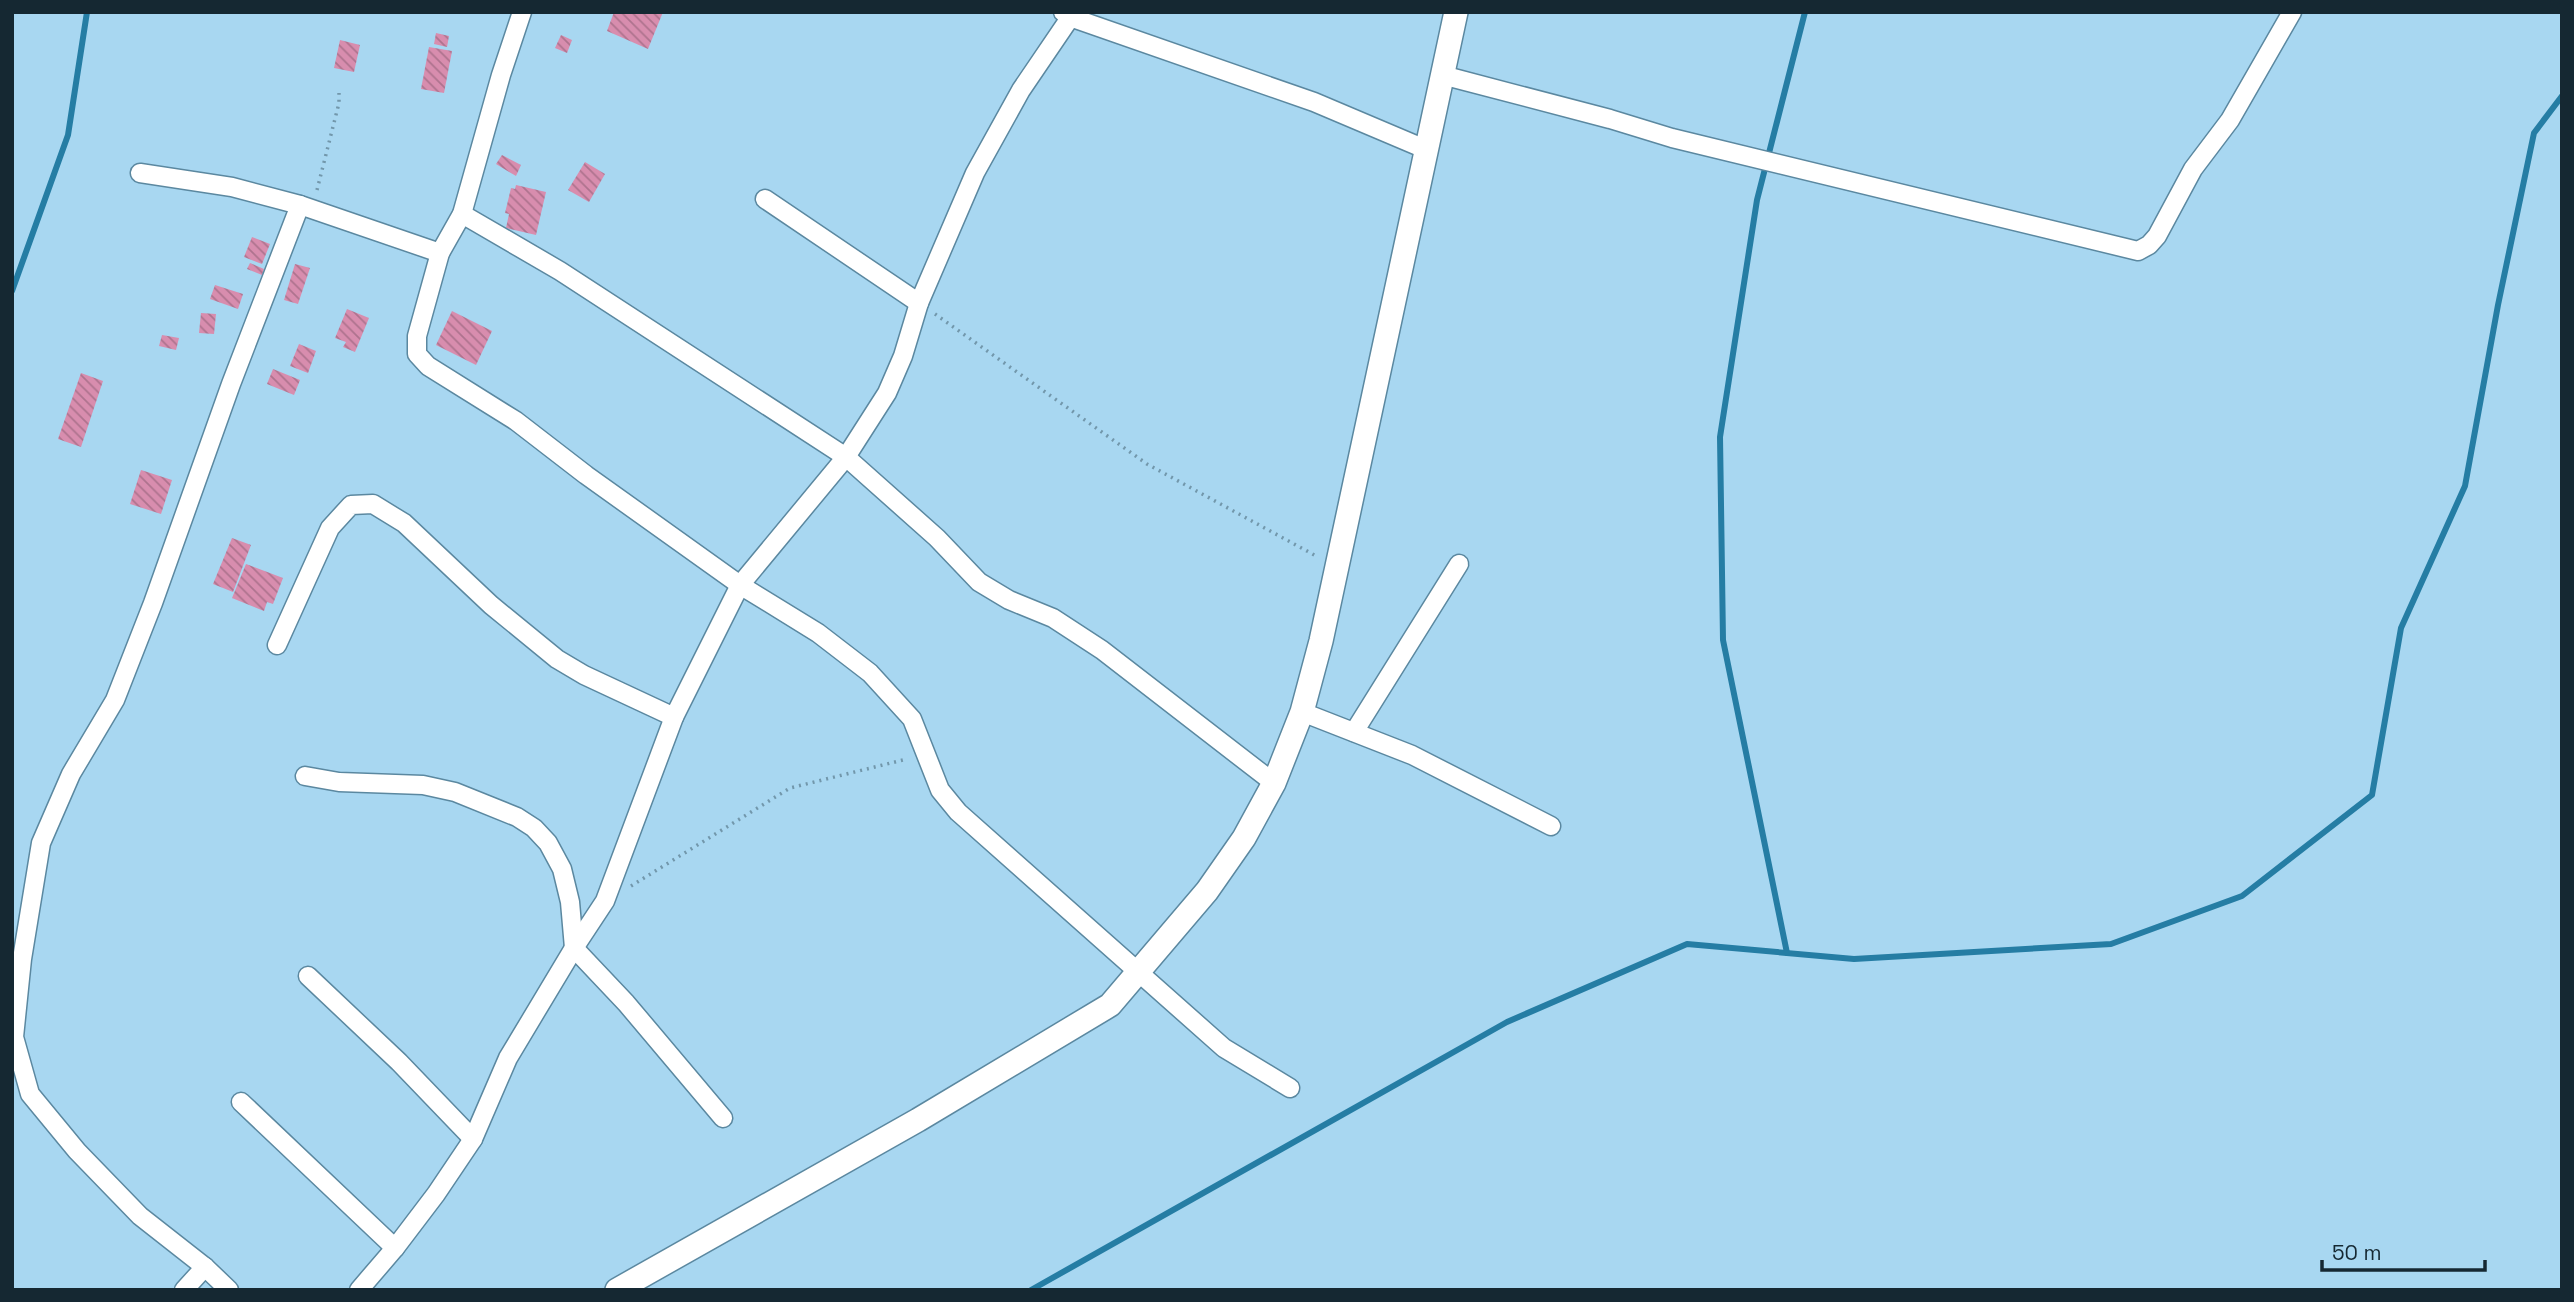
<svg xmlns="http://www.w3.org/2000/svg" width="2574" height="1302" viewBox="0 0 2574 1302" font-family="'Space Grotesk',sans-serif">
<style>
.lines{fill:none;stroke-linecap:round;stroke-linejoin:round}
.stream{stroke:#257da4;stroke-width:6}
.building{fill:url(#building-back-hatch)}
.minor-casing{stroke:#5b88a0;stroke-width:21}
.tertiary-casing{stroke:#5b88a0;stroke-width:26}
.path{stroke:#7297ab;stroke-width:3.5;stroke-dasharray:2 5;stroke-linecap:butt}
.minor{stroke:#fff;stroke-width:18}
.tertiary{stroke:#fff;stroke-width:23}
</style>
<defs>
<pattern id="building-back-hatch" width="6" height="6" patternUnits="userSpaceOnUse" patternTransform="scale(1.75)"><rect width="6" height="6" fill="#d88dae"/><path d="M-1 5l2 2M0 0l6 6M5-1l2 2" fill="none" stroke="#ae738e"/></pattern>
</defs>
<rect width="100%" height="100%" fill="#a8d7f1"/>
<g class="lines">
<g class="stream">
<path d="M12 291 68 135 87 12"/>
<path d="M1787 953 1723 640 1720 437 1757 200 1805 12"/>
<path d="M1031 1290 1507 1022 1687 944 1854 959 2111 944 2242 896 2372 795 2401 628 2465 486 2498 305 2534 133 2562 96"/>
</g>
</g>
<g class="building">
<path d="M614 12H663L648 49 607 31Z"/>
<path d="M436 33 449 36 447 47 434 44Z"/>
<path d="M561 35 572 40 567 53 555 48Z"/>
<path d="M340 40 360 45 354 72 334 68Z"/>
<path d="M429 47 452 51 444 93 421 89Z"/>
<path d="M502 155 521 165 516 176 496 164Z"/>
<path d="M585 162 605 174 589 202 568 190Z"/>
<path d="M516 185 546 192 536 235 506 228 509 214 505 213 511 188 515 189Z"/>
<path d="M252 237 270 244 262 264 244 257Z"/>
<path d="M250 263 264 269 262 275 247 269Z"/>
<path d="M295 264 310 268 298 304 284 300Z"/>
<path d="M215 285 243 294 238 309 210 299Z"/>
<path d="M347 309 369 318 355 352 343 347 346 342 335 338Z"/>
<path d="M452 311 492 331 476 365 436 345Z"/>
<path d="M201 313 216 314 214 334 199 333Z"/>
<path d="M162 335 179 338 176 350 159 346Z"/>
<path d="M299 344 316 351 308 373 290 366Z"/>
<path d="M273 369 300 380 294 395 267 384Z"/>
<path d="M81 373 103 381 81 447 58 439Z"/>
<path d="M141 470 172 480 161 514 130 504Z"/>
<path d="M232 538 251 545 233 592 213 584Z"/>
<path d="M246 564 283 578 273 604 267 602 264 611 232 598Z"/>
</g>
<g class="lines">
<g class="minor-casing">
<g id="minor">
<path d="M522 12 501 75 462 214 440 253 417 336V354L428 366 516 421 586 475 740 585 818 633 870 673 912 719 940 790 958 812 1224 1048 1290 1088"/>
<path d="M1063 12 1070 17 1314 102 1425 149"/>
<path d="M1442 75 1610 119 1672 138 2138 251 2149 245 2157 236 2193 169 2230 120 2292 12"/>
<path d="M140 173 232 187 300 205 440 253"/>
<path d="M765 199 919 303"/>
<path d="M462 214 560 271 846 457 937 538 979 582 1009 600 1053 618 1102 650 1274 783"/>
<path d="M277 645 330 528 351 505 373 504 404 523 491 605 557 659 584 675 674 717"/>
<path d="M1302 712 1412 755 1551 826"/>
<path d="M1354 732 1459 564"/>
<path d="M305 776 339 782 423 785 455 792 517 817 534 828 548 843 562 869 570 902 574 948 626 1003 723 1118"/>
<path d="M308 976 399 1062 473 1139"/>
<path d="M241 1102 395 1248"/>
<path d="M184 1290 205 1267"/>
<path d="M229 1290 205 1267 140 1216 77 1151 30 1094 14 1037 22 959 41 843 71 774 115 700 153 603 231 384 300 205"/>
<path d="M359 1290 395 1248 436 1194 473 1139 508 1058 574 948 605 901 674 717 740 585 846 457 887 393 903 356 919 303 975 173 1021 90 1074 12"/>
</g>
</g>
<g class="tertiary-casing">
<path id="tertiary" d="M617 1290 918 1120 1110 1005 1207 891 1244 838 1274 783 1302 712 1321 641 1456 12"/>
</g>
<g class="path">
<path d="M317 190 339 103V93"/>
<path d="M935 314 1147 464 1318 557"/>
<path d="M631 886 790 788 907 759"/>
</g>
<use href="#minor" class="minor"/>
<use href="#tertiary" class="tertiary"/>
</g>
<rect width="2574" height="1302" fill="none" stroke="#152832" stroke-width="28"/>
<path d="M2322 1260v10h163v-10" fill="none" stroke="#152832" stroke-width="3.5"/>
<text x="2332" y="1260" font-size="21" fill="#152832" stroke="#a8d7f1" stroke-width="5" paint-order="stroke">50 m</text>
</svg>
